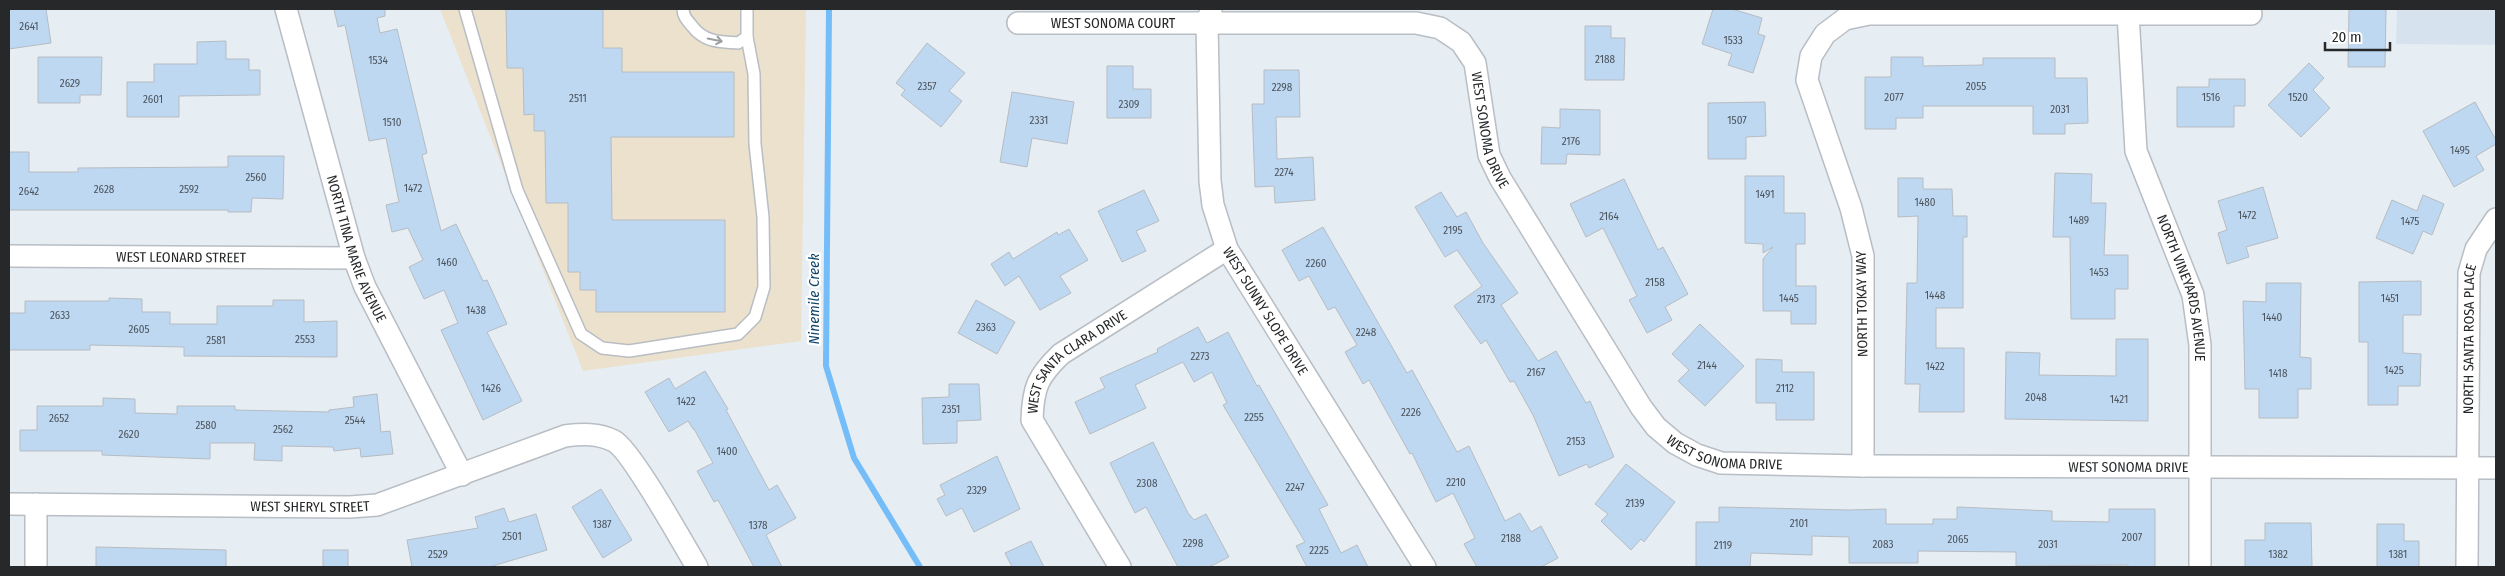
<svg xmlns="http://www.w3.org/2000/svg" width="2505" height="576" viewBox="0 0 2505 576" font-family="'Fira Sans Condensed',sans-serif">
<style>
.built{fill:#d6e2ee}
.education{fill:#ebe1cc}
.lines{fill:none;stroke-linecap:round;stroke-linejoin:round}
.stream{stroke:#74bdf9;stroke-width:6}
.building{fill:#bed8f2;stroke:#b6bcc2}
.service-casing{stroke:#b8bec4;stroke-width:14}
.minor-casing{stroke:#b8bec4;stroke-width:24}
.service{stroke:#fff;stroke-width:11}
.minor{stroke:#fff;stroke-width:21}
.oneway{stroke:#9d9e9f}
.labels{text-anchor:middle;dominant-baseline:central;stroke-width:4.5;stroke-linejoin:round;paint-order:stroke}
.number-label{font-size:11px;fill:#4c545c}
.street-label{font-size:14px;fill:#26282a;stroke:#fff}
.water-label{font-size:15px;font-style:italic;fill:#0d446b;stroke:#fff}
</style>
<rect width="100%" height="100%" fill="#e6edf3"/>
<path class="built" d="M2397 9H2496V45L2396 44Z"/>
<path class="education" d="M440 9H806L801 341 583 371Z"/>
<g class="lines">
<path class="stream" d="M829 9 826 366 854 458 920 567"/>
</g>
<g class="building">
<path d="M9 9H46L51 43 9 49Z"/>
<path d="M334 9H385V16L377 18 380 33 397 29 427 153 422 155 441 231 456 224 483 281 487 280 507 324 487 332 522 401 483 420 441 330 458 323 444 290 424 299 409 267 423 260 408 228 392 232 386 205 399 202 386 138 369 141 345 25 338 27Z"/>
<path d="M506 9H603V48H622V72H734V137H611L612 220H725V312H596V290H580V272H568V203H546L545 131H534V114L524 115 523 68H507Z"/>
<path d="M1713 9H1732L1762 18 1758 34 1765 36 1753 73 1728 65 1732 54 1702 44Z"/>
<path d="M2349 9H2386L2385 67H2348Z"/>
<path d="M1585 26H1611V38H1625L1624 80H1585Z"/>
<path d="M226 41V59H249V70H260V95L179 96V117H127V82H154V64H197V42Z"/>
<path d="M927 43 965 73 949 91 962 101 941 127 901 95 905 90 896 83Z"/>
<path d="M38 57H102L101 95H80V103H38Z"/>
<path d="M1891 57H1923V66L1983 65V58H2055V78H2087L2088 123 2065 124V134H2033V106H1923V118H1896V129H1865V77H1891Z"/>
<path d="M2309 63 2324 78 2313 90 2330 108 2301 137 2268 105Z"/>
<path d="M1107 66H1133V89H1151V118H1107Z"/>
<path d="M1264 70H1299L1300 117H1276L1277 159 1313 157 1315 200 1275 203 1274 186 1255 187 1252 104H1264Z"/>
<path d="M2209 79H2245V106H2234V127H2177V87H2209Z"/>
<path d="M1012 92 1074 102 1067 144 1032 138 1027 167 1000 162Z"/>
<path d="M1765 102 1766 136 1746 137V159H1708V103Z"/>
<path d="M2475 102 2496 140V144L2476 156 2484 170 2454 187 2423 131Z"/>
<path d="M1560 109 1600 110V155L1567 154 1566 164H1541L1542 127 1560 128Z"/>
<path d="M9 152H29V172H78V168L228 167V156H284L283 199 252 198 251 212H228V210H9Z"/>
<path d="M2055 173 2092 174 2091 203H2106L2104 255H2128V289H2115V319H2071L2070 237H2053Z"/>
<path d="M1745 176H1784V213H1805V244H1796V286H1816V324H1791V311H1763V259L1773 247 1763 253V244L1745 243Z"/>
<path d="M1898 178H1923V189H1952L1953 216H1967V237H1963V308H1936V348H1964V412H1919L1920 384H1905L1907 283H1917L1918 216 1898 217Z"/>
<path d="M1624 179 1658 250 1663 247 1688 294 1665 307 1672 320 1647 333 1629 300 1637 296 1603 228 1586 237 1570 204Z"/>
<path d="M2263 187 2278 238 2246 247 2249 257 2227 264 2218 233 2227 230 2218 201Z"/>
<path d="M1144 190 1159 221 1136 231 1146 251 1122 262 1098 211Z"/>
<path d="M1441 192 1457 217 1466 212 1483 243 1518 293 1501 305 1538 361 1556 351 1586 403 1590 401 1614 457 1589 468 1587 464 1559 476 1533 415 1514 381 1510 382 1486 340 1481 344 1454 306 1482 286 1457 250 1445 257 1415 207Z"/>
<path d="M2423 195 2444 204 2432 235 2423 231 2413 254 2376 238 2392 200 2417 211Z"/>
<path d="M1323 227 1407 373 1412 370 1457 452 1469 446 1505 521 1520 513 1531 532 1541 526 1558 558 1541 567H1477L1464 544 1475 538 1453 493 1436 502 1412 453 1410 454 1369 380 1363 384 1345 352 1357 345 1335 307 1328 310 1309 276 1299 281 1282 250Z"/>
<path d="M1069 229 1088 260 1060 276 1071 293 1040 310 1019 276 1005 286 991 264 1009 252 1013 259 1057 232 1058 235Z"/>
<path d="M2421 281V315H2403V353L2421 354 2420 386H2398V405H2368V342H2359V282Z"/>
<path d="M2266 283H2301L2300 357 2311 358V389H2298V418H2259V389H2245L2243 301 2266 302Z"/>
<path d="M109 298 142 299V312H170V324H217V306H273V300H304V322L337 321V357L184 356V347L90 345V350H9V313H25V301H109Z"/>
<path d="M976 300 1015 322 997 354 958 333Z"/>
<path d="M1700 324 1744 366 1705 406 1678 381 1689 370 1672 354Z"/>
<path d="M1198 327 1207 343 1228 332 1257 386 1259 385 1328 505 1319 509 1341 553 1357 545 1368 567H1307L1296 546 1305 542 1223 405 1227 403 1212 372 1194 382 1183 362 1135 385 1146 408 1090 434 1075 402 1105 388 1100 378 1158 352 1157 349Z"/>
<path d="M2116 339H2148V421L2005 419 2006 352 2040 353 2039 375 2116 376Z"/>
<path d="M1756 359 1782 360V372H1814V420H1776V403H1756Z"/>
<path d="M705 371 728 409 726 410 769 490 777 485 796 518 766 535 782 567H754L718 500 714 502 697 471 713 463 694 429H693L688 421 669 432 645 392 669 378 675 389Z"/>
<path d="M949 384H979L981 420 957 421V443L923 444 922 398 949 397Z"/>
<path d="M377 394 381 432 390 431 393 454 361 457 360 448 334 451 333 447 282 446V461L254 460 255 443H210V459L102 455V451H20V430H37V406H103V398L135 399V413L177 414V406H235V410L329 412V410L354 407 353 397Z"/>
<path d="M1153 442 1188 513 1194 520 1206 514 1229 557 1209 567H1178L1146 507 1135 513 1110 463Z"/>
<path d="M997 456 1020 509 974 532 962 508 946 516 937 499 945 495 940 485Z"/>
<path d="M1626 464 1675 502 1644 542 1641 539 1631 550 1601 521 1608 514 1595 504Z"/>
<path d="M601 489 632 540 603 558 572 507Z"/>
<path d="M1719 507 1849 510 1886 509V524H1933V519H1957V507L2052 511V521L2109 522V509H2155V567H2128V565L2016 566V552L1918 551V563H1849V537L1812 536V555L1751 553 1750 567H1696V522H1719Z"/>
<path d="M504 508 509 522 536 514 547 550 489 567H412L407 540 478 528 475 517Z"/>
<path d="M2265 523H2311L2312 567H2245V540H2265Z"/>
<path d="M2377 524H2404V541H2419V567H2377Z"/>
<path d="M1031 541 1044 567H1012L1005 553Z"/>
<path d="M96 547 226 550V567H96Z"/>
<rect x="323" y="550" width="25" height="17"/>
</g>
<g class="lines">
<g class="service-casing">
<g id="service">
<path d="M465 9 517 190 581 334 602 348 629 351 738 334 755 317 764 287 763 217 755 144 754 74 747 37"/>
<path d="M683 9C683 16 687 20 692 26 704 42 719 42 738 43L747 37V9"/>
</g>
</g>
<g class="minor-casing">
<g id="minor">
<path id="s1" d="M286 9 354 258 365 287 462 475"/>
<path id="s2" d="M2126 9 2128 14 2136 151 2193 295 2200 345V567"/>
<path id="s3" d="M1211 10 1207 23 1210 181 1213 205 1227 249 1425 567"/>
<path id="s4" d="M1018 23H1416L1440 28 1461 42 1475 63 1489 155 1500 178 1641 407 1656 427 1675 443 1697 455 1721 463 1863 466 2496 468"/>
<path id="s5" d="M9 256 354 258"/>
<path d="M1863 466V256L1851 208 1807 80 1811 56 1825 34 1845 19 1869 14H2251"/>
<path id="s6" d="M9 504 350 507 377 505 565 436C582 434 598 433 614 441 631 450 684 545 697 567"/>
<path d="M36 567V504"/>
<path id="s7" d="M1120 567 1032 420C1033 387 1038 376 1061 354L1227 249"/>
<path id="s8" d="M2467 567 2469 273 2476 249 2496 219"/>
</g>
</g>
<use href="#service" class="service"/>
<use href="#minor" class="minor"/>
</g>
<defs><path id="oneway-shaft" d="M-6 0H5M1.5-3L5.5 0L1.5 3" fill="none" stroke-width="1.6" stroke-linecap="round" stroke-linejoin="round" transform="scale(1.25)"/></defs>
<use class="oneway" href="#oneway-shaft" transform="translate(715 40) rotate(12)"/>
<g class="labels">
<g class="number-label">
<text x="29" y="26">2641</text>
<text x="1733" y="40">1533</text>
<text x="1605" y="59">2188</text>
<text x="378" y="60">1534</text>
<text x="70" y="83">2629</text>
<text x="927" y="86">2357</text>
<text x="1976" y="86">2055</text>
<text x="1282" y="87">2298</text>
<text x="1894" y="97">2077</text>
<text x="2211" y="97">1516</text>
<text x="2298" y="97">1520</text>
<text x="578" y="98">2511</text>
<text x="153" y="99">2601</text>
<text x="1129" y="104">2309</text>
<text x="2060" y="109">2031</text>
<text x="1039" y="120">2331</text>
<text x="1737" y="120">1507</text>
<text x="392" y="122">1510</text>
<text x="1571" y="141">2176</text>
<text x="2460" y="150">1495</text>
<text x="1284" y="172">2274</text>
<text x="256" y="177">2560</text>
<text x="413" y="188">1472</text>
<text x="104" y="189">2628</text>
<text x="189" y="189">2592</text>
<text x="29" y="191">2642</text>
<text x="1765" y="194">1491</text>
<text x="1925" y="202">1480</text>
<text x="2247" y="215">1472</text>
<text x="1609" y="216">2164</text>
<text x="2079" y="220">1489</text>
<text x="2410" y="221">1475</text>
<text x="1453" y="230">2195</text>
<text x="447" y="262">1460</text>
<text x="1316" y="263">2260</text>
<text x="2099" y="272">1453</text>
<text x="1655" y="282">2158</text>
<text x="1935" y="295">1448</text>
<text x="1789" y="298">1445</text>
<text x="2390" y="298">1451</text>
<text x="1486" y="299">2173</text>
<text x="476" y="310">1438</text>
<text x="60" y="315">2633</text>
<text x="2272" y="317">1440</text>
<text x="986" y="327">2363</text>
<text x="139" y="329">2605</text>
<text x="1366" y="332">2248</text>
<text x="305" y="339">2553</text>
<text x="216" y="340">2581</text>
<text x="1200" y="356">2273</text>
<text x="1707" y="365">2144</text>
<text x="1935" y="366">1422</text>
<text x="2394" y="370">1425</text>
<text x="1536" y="372">2167</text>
<text x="2278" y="373">1418</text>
<text x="491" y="388">1426</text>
<text x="1785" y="388">2112</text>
<text x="2036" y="397">2048</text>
<text x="2119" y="399">1421</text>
<text x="686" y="401">1422</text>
<text x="951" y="409">2351</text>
<text x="1411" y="412">2226</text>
<text x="1254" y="417">2255</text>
<text x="59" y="418">2652</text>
<text x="355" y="420">2544</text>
<text x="206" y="425">2580</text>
<text x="283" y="429">2562</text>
<text x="129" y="434">2620</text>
<text x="1576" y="441">2153</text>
<text x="727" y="451">1400</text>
<text x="1456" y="482">2210</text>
<text x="1147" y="483">2308</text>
<text x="1295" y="487">2247</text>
<text x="977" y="490">2329</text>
<text x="1635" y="503">2139</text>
<text x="1799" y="523">2101</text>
<text x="602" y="524">1387</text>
<text x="758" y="525">1378</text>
<text x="512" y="536">2501</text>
<text x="2132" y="537">2007</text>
<text x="1511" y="538">2188</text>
<text x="1958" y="539">2065</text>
<text x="1193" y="543">2298</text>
<text x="1883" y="544">2083</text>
<text x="2048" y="544">2031</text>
<text x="1723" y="545">2119</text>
<text x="1319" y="550">2225</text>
<text x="438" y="554">2529</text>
<text x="2278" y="554">1382</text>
<text x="2398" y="554">1381</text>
</g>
<g class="street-label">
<text stroke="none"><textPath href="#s4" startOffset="95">WEST SONOMA COURT</textPath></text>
<text stroke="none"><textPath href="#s4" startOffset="542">WEST SONOMA DRIVE</textPath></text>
<text stroke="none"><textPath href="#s1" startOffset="250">NORTH TINA MARIE AVENUE</textPath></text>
<text stroke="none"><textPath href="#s5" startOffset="172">WEST LEONARD STREET</textPath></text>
<text stroke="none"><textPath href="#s2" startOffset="288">NORTH VINEYARDS AVENUE</textPath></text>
<text transform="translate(1862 304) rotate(-91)">NORTH TOKAY WAY</text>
<text stroke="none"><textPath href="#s3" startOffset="315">WEST SUNNY SLOPE DRIVE</textPath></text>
<text stroke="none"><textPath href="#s8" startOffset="228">NORTH SANTA ROSA PLACE</textPath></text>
<text stroke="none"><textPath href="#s7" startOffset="250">WEST SANTA CLARA DRIVE</textPath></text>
<text stroke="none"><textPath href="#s4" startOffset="962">WEST SONOMA DRIVE</textPath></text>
<text stroke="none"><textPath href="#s4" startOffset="1368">WEST SONOMA DRIVE</textPath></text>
<text stroke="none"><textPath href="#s6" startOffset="301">WEST SHERYL STREET</textPath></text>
</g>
<g class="water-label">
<text transform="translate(814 299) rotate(-90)">Ninemile Creek</text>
</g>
</g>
<rect width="2505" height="576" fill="none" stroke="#26282a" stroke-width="20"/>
<path d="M2325 42v8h65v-8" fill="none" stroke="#26282a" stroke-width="2.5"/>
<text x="2332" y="42" font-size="15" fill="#26282a" stroke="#ffffff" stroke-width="4" paint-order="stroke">20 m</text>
</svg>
